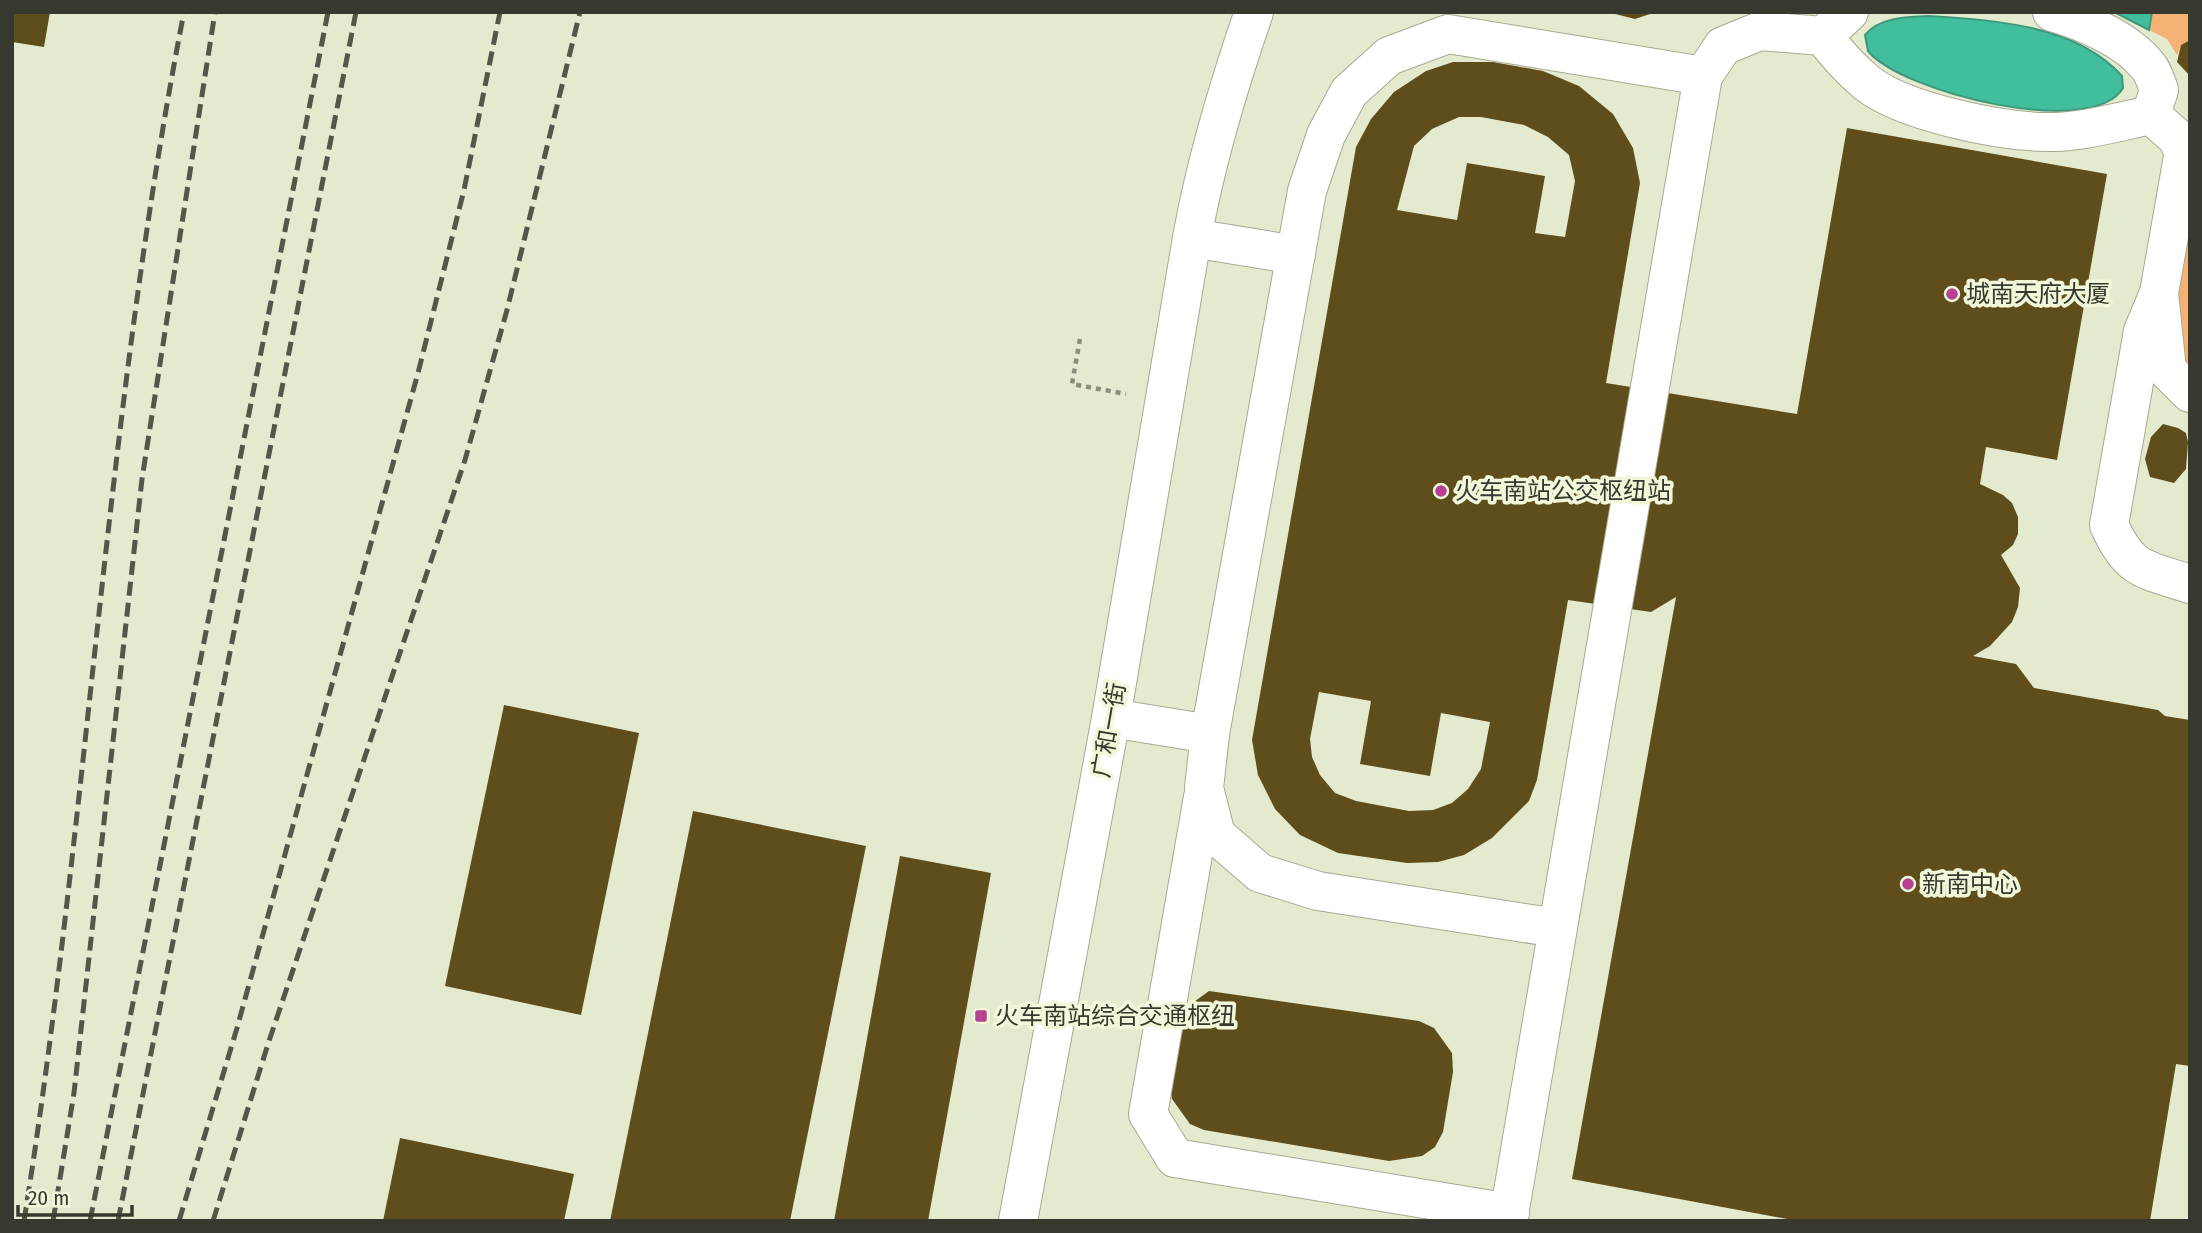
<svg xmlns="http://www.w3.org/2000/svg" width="2202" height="1233" viewBox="0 0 2202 1233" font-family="'Fira Sans Condensed','Noto Sans SC',sans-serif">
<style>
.green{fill:#f6b274}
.water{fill:#41bf9d;stroke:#3e977c;stroke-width:2}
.building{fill:#5f4e1b;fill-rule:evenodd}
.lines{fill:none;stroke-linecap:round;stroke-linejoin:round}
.minor-casing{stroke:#a5ab90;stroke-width:40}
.major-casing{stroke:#a5ab90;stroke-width:40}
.path{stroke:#898d79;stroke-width:4.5;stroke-dasharray:5 5;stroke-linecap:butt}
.minor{stroke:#fff;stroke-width:38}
.major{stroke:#fff;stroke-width:38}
.rail{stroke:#535648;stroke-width:5;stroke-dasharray:14 7;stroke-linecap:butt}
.poi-dot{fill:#b63e93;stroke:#f1f8da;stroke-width:2.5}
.labels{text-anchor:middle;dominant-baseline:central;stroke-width:7;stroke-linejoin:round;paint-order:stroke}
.poi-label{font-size:24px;fill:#37392e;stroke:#f1f8da;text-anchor:start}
.street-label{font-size:24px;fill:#37392e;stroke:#f1f8da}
</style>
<rect width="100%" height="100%" fill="#e4eacd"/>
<g class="green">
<path d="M2152 12H2190V40L2181 45 2177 55 2167 39 2149 30Z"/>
<path d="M2190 228V373L2173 329Z"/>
</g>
<g class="water">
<path d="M2114 12H2152L2149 30Z"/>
<path d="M1928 16C1992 20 2075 24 2122 76L2123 88C2092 140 1901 92 1868 51L1865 35C1879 17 1907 17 1928 16Z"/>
</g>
<g class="building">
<path d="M12 12H50L44 47 12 42Z"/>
<path d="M1607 12H1653V13L1635 19Z"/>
<path d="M2190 40V76L2177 62 2181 45Z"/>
<path d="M1453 62H1493L1543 71 1579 86 1613 114 1633 148 1640 183 1606 383 1797 414 1847 128 2107 174 2057 460 1986 447 1980 484 2003 495 2012 503 2018 517V534L2013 545 2001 555 2020 588 2018 607 2012 622 1990 646 1973 656 2016 664 2034 688 2158 710 2165 716 2190 720V1066L2176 1064 2150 1221H1798L1572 1179 1676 597 1651 612 1568 600 1537 780 1529 801 1492 838 1464 855 1438 862 1407 863 1338 853 1300 835 1275 809 1258 775 1252 740 1356 147 1371 119 1394 92 1426 71ZM1459 117H1481L1524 125 1548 137 1569 155 1575 181 1565 237 1535 233 1545 176 1467 163 1457 220 1397 210 1414 146 1432 129ZM1319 692 1371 701 1360 764 1430 776 1441 713 1490 722 1481 769 1468 789 1452 803 1433 810 1409 811 1356 801 1335 793 1320 775 1312 757 1310 739Z"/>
<path d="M2163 424 2178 428 2186 433 2188 442 2186 469 2174 483 2150 477 2145 459 2151 437Z"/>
<path d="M504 705 639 733 581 1015 445 986Z"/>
<path d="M693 811 866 846 790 1221H610Z"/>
<path d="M900 856 991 873 928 1221H834Z"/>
<path d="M1209 991 1419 1021 1434 1028 1452 1053 1453 1072 1443 1132 1435 1147 1422 1156 1389 1161 1204 1130 1190 1124 1172 1099 1169 1080 1179 1022 1187 1007Z"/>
<path d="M400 1138 574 1174 564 1221H383Z"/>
</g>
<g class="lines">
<g class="minor-casing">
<g id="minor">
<path d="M1849 12 1823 36C1836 53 1850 69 1867 83 1904 112 1998 131 2045 132 2080 133 2117 122 2151 115"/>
<path d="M2052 12C2083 21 2126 39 2147 65 2153 71 2156 82 2159 90L2151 115"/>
<path d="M2151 115 2176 137 2184 151 2159 293 2167 370 2190 393"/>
<path d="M2159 293 2143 331 2109 525C2130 572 2145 569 2190 584"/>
<path d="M1111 718 1210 734"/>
<path d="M1203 797 1148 1114 1175 1158 1510 1213"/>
<path d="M1557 928 1318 891 1260 873 1216 835 1204 788 1210 734 1307 191 1326 135 1349 92 1389 56 1448 34 1703 76 1723 46 1760 31 1823 36"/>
<path d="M1018 1221 1111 718 1192 238 1296 255"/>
<path d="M1508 1221 1703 76"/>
</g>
</g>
<g class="major-casing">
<path id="major" d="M1192 238C1206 160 1228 87 1254 12"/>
</g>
<path class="path" d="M1080 339 1072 384 1126 394"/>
<use href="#minor" class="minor"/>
<use href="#major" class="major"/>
<g class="rail">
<path d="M24 1221C88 820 106 411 184 12"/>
<path d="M53 1221 74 1093 142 479 215 12"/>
<path d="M90 1221 328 12"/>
<path d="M118 1221 356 12"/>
<path d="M179 1221 237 1028 418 373 464 190 500 12"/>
<path d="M213 1221 268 1044 465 460 507 310 580 12"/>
</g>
</g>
<g class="poi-dot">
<circle cx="1952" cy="294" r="7"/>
<circle cx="1441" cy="491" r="7"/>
<circle cx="1908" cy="884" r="7"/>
<rect x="974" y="1009" width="14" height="14" rx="3.5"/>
</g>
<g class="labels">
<g class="poi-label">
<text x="1966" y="294">城南天府大厦</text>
<text x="1455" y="491">火车南站公交枢纽站</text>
<text x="1922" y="884">新南中心</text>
<text x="995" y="1016">火车南站综合交通枢纽</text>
</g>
<g class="street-label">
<text transform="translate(1109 730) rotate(-80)">广和一街</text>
</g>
</g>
<rect width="2202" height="1233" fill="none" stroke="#37392e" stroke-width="28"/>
<path d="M18 1205v10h114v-10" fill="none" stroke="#37392e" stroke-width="3.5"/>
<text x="28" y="1205" font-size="21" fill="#37392e" stroke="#f1f8da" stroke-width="5" paint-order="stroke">20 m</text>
</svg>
